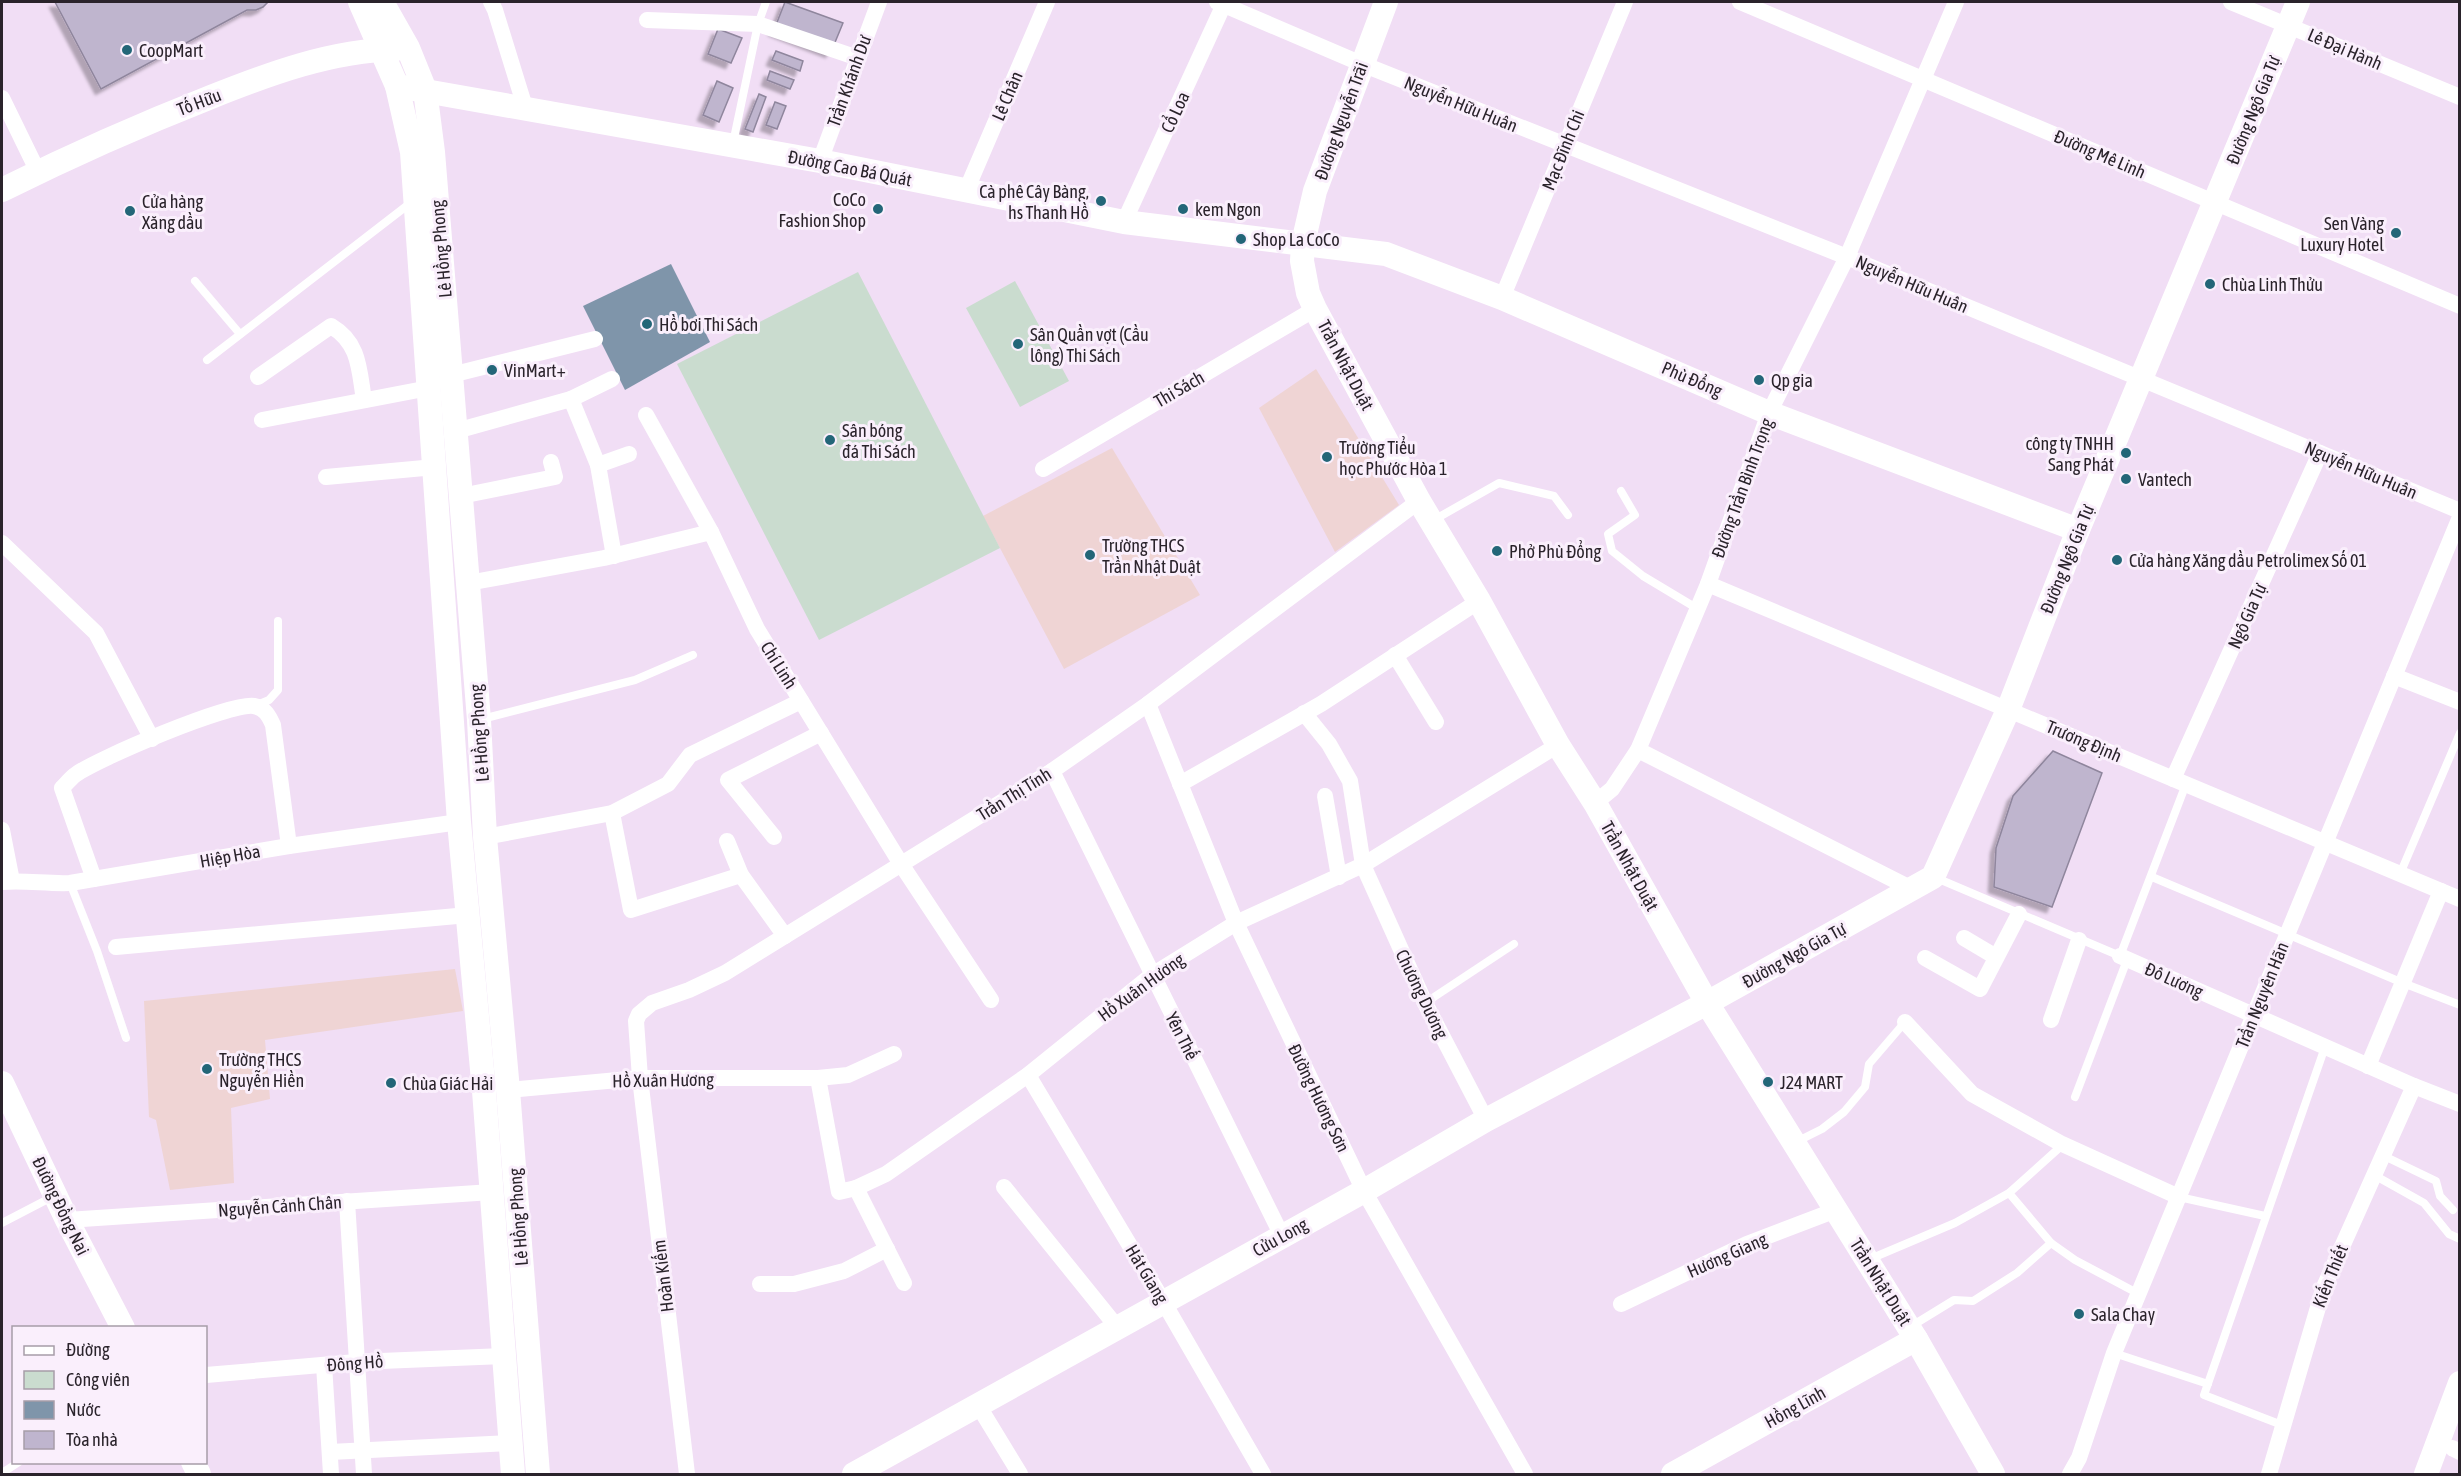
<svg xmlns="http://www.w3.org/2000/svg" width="2461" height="1476" viewBox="0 0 2461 1476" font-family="'Asap Condensed',sans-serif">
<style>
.education{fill:#efd4d4}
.green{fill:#cadccf}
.water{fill:#7f95aa}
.building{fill:#bfb5ce;stroke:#8f869d;stroke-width:1.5;filter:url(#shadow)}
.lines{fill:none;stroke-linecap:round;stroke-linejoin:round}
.lane{stroke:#fff;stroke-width:8}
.street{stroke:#fff;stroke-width:16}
.secondary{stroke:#fff;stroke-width:24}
.poi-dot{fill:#236678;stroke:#faeffc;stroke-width:2}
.labels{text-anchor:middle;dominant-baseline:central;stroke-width:6;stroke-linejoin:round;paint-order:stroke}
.street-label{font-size:18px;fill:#2a232b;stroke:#faeffc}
.poi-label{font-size:18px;fill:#2a232b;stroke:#faeffc;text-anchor:start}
</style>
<defs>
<filter id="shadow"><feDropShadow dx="-5.5" dy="5.5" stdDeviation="1.5" flood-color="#0004"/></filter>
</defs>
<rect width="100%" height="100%" fill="#f1def5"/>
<g class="education">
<path d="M1316 369 1399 505 1335 552 1259 408Z"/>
<path d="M1112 448 1200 595 1064 669 983 516Z"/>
<path d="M455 969 463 1011 265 1040 270 1099 231 1108 234 1183 170 1190 156 1120 149 1117 144 1001Z"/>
</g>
<g class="green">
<path d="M858 272 1000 548 819 640 677 364Z"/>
<path d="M1015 281 1069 381 1020 407 966 308Z"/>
</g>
<path class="water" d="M671 264 710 342 625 390 583 306Z"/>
<g class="building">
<path d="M55 2H268L263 7 256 10H247L101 89Z"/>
<path d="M785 2 843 23 831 52 774 30Z"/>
<path d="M718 29 742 38 731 63 708 54Z"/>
<path d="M776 51 803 61 800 71 772 60Z"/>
<path d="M770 71 794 80 790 89 767 80Z"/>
<path d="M717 81 733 88 719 122 703 115Z"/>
<path d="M759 94 766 97 753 132 745 129Z"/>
<path d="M775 102 786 106 777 129 766 125Z"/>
<path d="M2053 751 2102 773 2052 907 1994 887 1996 848 2013 796Z"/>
</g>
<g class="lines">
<g class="lane">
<path d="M733 143 758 24 766 2"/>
<path d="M195 281 240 334"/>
<path d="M207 360 413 201"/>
<path d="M1621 491 1635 515 1608 534 1612 551 1617 555 1643 576 1698 609"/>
<path d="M1432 521 1499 483 1554 496 1568 515"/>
<path d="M257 705 269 700 278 690V621"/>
<path d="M482 719 635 680 693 655"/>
<path d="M2400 874 2460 733"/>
<path d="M1934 877 2120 956 2186 784"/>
<path d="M2152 877 2403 983 2460 1005"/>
<path d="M70 883 97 951 126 1038"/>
<path d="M1425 1003 1514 944"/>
<path d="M2075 1097 2127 960"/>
<path d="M1796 1142 1822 1129 1844 1112 1865 1087 1869 1064 1905 1022"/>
<path d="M2382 1155 2436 1181 2440 1196 2453 1210"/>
<path d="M2374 1175 2424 1203 2449 1234 2460 1239"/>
<path d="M2009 1193 2051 1243 2075 1260 2139 1294"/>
<path d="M2179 1197 2265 1216"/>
<path d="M2 1223 52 1197"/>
<path d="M1870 1259 1955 1223 2009 1193 2058 1149 2060 1143"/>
<path d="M1910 1327 1954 1300 1973 1301 2017 1273 2051 1243"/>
<path d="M2114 1353 2208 1384"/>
<path d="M2282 1425 2204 1395 2325 1047"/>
<path d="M2 1473 19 1462"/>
</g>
<g class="street">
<path d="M491 2 495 10 525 107"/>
<path d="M1217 2 1362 64 1847 257 2460 511"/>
<path d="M1740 2 2460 306"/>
<path d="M2231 2 2460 97"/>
<path d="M647 20 758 24 858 58"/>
<path d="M2 98 38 172"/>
<path d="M820 161 879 2"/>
<path d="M966 191 1047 2"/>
<path d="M1124 222 1225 2"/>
<path d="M1502 298 1625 2"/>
<path d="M451 375 595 339"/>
<path d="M258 377 331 326C360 343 359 370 364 400"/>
<path d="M571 399 598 465 614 556"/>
<path d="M646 415 711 532"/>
<path d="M262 420 429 388"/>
<path d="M456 431 571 399 612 379"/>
<path d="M598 465 629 454"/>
<path d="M1043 469 1315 309"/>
<path d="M326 477 435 467"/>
<path d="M461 496 555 477 551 462"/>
<path d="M2 543 96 633 152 739"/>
<path d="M468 583 604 558 711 532 757 629 901 864 991 1000"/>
<path d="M1708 584 2460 899"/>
<path d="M1395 655 1436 722"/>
<path d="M2394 676 2460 702"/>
<path d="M1148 704 1236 923 1364 1191 1525 1474"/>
<path d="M1304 713 1329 744 1350 781 1363 865 1425 1003 1486 1120"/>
<path d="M1638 750 1912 889"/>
<path d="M1052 771 1282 1236"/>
<path d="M2173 779 2320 453"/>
<path d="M1180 784 1321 704 1479 601"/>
<path d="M1325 796 1339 877"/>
<path d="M1595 803 1612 789 1638 750 1708 584 1769 413 1847 257 1956 2"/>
<path d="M612 813 631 910 741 875"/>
<path d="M2 830 12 881"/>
<path d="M485 837 612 813 668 784 690 755 801 701"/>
<path d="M774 837 728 780 821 733"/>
<path d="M727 841 741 875 785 936"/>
<path d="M94 879 62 788C66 784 70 779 75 775 96 759 231 702 254 706 265 708 269 716 273 725L289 846"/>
<path d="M2 882C25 880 47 884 70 883L289 846 459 822"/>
<path d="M1964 938 1996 957"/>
<path d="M116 947 468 915"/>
<path d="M2120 956 2414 1086 2460 1104"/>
<path d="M1925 958 1980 989 2019 914"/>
<path d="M2051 1020 2079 940"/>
<path d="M1905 1022 1972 1094 2060 1143 2179 1197"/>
<path d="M2368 1066 2441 891"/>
<path d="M1028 1075 1163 1301 1263 1474"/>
<path d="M818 1078 839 1192 856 1188 886 1174 1028 1075 1152 975 1236 923 1363 865 1558 745"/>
<path d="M508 1090 640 1078H818L848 1075 894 1054"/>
<path d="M1004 1187 1117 1327"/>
<path d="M856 1188 904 1283"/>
<path d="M347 1201 364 1474"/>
<path d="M67 1220 492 1192"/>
<path d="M760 1284H794L844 1271 887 1249"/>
<path d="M1621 1304 1747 1244 1836 1210"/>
<path d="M324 1365 331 1474"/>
<path d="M206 1375 356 1362 504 1356"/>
<path d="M978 1405 1020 1474"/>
<path d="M2452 1448 2460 1452"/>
<path d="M330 1452 510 1443"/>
<path d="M687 1474 640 1078 636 1021 639 1014 652 1003 689 990 725 973 1052 771 1148 704 1419 501"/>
<path d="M2070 1474 2079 1458 2114 1353 2460 517"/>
<path d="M2269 1474 2324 1287 2414 1086"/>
</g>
<g class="secondary">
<path d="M360 2 397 86 412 152 459 822 484 1091 513 1474"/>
<path d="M382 2 408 48 425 90 433 152 479 720 485 837 508 1090 538 1474"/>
<path d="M1386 2 1315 191 1303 243 1302 261 1308 293 1315 309 1419 501 1479 601 1558 745 1595 803 1707 1003 1916 1339 1993 1474"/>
<path d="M397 86 820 161 1124 222 1386 254 1502 298 1769 413 2078 530"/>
<path d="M2 190C70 156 140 125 211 97 271 73 331 51 396 49"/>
<path d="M2 1083 67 1220 123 1328"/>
<path d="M193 1462 199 1474"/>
<path d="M854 1474 1364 1191 1486 1120 1707 1003 1933 877 2008 710 2078 530 2298 2"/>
<path d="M1673 1474 1916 1339"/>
<path d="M2426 1474 2460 1383"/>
</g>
</g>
<g class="poi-dot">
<circle cx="127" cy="50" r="6"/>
<circle cx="1101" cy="201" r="6"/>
<circle cx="878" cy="209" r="6"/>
<circle cx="1183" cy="209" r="6"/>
<circle cx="130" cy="211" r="6"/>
<circle cx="2396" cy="233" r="6"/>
<circle cx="1241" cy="239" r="6"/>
<circle cx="2210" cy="284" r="6"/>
<circle cx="647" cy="324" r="6"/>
<circle cx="1018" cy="344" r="6"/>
<circle cx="492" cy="370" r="6"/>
<circle cx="1759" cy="380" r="6"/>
<circle cx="830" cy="440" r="6"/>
<circle cx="2126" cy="453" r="6"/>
<circle cx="1327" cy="457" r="6"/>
<circle cx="2126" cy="479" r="6"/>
<circle cx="1497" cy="551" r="6"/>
<circle cx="1090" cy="555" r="6"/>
<circle cx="2117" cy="560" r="6"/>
<circle cx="207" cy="1069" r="6"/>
<circle cx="1768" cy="1082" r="6"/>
<circle cx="391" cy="1083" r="6"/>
<circle cx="2079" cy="1314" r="6"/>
</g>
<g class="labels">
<g class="street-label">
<text transform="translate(2345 49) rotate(23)">Lê Đại Hành</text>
<text transform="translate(849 81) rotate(-70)">Trần Khánh Dư</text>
<text transform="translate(1007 96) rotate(-67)">Lê Chân</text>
<text transform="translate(199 102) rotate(-21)">Tố Hữu</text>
<text transform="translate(1461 104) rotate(22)">Nguyễn Hữu Huân</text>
<text transform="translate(2253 110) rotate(-68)">Đường Ngô Gia Tự</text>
<text transform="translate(1175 112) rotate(-65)">Cổ Loa</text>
<text transform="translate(1341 121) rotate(-70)">Đường Nguyễn Trãi</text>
<text transform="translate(1563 150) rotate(-68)">Mạc Đĩnh Chi</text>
<text transform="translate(2100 154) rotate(23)">Đường Mê Linh</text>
<text transform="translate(850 168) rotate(11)">Đường Cao Bá Quát</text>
<text transform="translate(441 249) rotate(-95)">Lê Hồng Phong</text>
<text transform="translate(1912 284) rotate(23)">Nguyễn Hữu Huân</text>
<text transform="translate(1346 365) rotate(62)">Trần Nhật Duật</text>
<text transform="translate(1692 379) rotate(23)">Phù Đổng</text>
<text transform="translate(1179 389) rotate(-30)">Thi Sách</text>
<text transform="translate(2361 470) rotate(23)">Nguyễn Hữu Huân</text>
<text transform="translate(1742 488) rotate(-70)">Đường Trần Bình Trọng</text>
<text transform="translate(2067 559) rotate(-68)">Đường Ngô Gia Tự</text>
<text transform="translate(2247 616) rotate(-66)">Ngô Gia Tự</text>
<text transform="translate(779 665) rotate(58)">Chí Linh</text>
<text transform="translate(479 733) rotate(-94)">Lê Hồng Phong</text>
<text transform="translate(2084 741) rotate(23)">Trương Định</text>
<text transform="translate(1014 794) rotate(-32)">Trần Thị Tính</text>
<text transform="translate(230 856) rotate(-10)">Hiệp Hòa</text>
<text transform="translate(1630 866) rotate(61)">Trần Nhật Duật</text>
<text transform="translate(1794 955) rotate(-29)">Đường Ngô Gia Tự</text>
<text transform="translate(2174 980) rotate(24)">Đô Lương</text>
<text transform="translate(1141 987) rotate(-36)">Hồ Xuân Hương</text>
<text transform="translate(1422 994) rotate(64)">Chương Dương</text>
<text transform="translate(2262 995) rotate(-68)">Trần Nguyên Hãn</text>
<text transform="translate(1182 1036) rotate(63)">Yên Thế</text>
<text transform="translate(663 1080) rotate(-1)">Hồ Xuân Hương</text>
<text transform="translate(1319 1098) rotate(64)">Đường Hương Sơn</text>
<text transform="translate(61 1206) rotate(64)">Đường Đồng Nai</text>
<text transform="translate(280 1206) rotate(-4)">Nguyễn Cảnh Chân</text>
<text transform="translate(518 1217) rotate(-94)">Lê Hồng Phong</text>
<text transform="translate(1280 1237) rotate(-29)">Cửu Long</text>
<text transform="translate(1727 1255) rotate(-24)">Hương Giang</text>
<text transform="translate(1147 1274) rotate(59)">Hát Giang</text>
<text transform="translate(663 1276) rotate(-97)">Hoàn Kiếm</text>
<text transform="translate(2330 1276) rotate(-68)">Kiến Thiết</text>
<text transform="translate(1881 1282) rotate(58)">Trần Nhật Duật</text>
<text transform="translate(355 1363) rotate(-4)">Đông Hồ</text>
<text transform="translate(1795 1407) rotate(-29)">Hồng Lĩnh</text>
</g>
<g class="poi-label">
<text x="139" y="50">CoopMart</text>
<text x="1089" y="191" text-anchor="end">Cà phê Cây Bàng,<tspan x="1089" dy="21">hs Thanh Hồ</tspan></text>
<text x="866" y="199" text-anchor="end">CoCo<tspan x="866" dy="21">Fashion Shop</tspan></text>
<text x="142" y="201">Cửa hàng<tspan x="142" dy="21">Xăng dầu</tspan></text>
<text x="1195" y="209">kem Ngon</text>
<text x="2384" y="223" text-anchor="end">Sen Vàng<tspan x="2384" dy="21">Luxury Hotel</tspan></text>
<text x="1253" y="239">Shop La CoCo</text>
<text x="2222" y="284">Chùa Linh Thửu</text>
<text x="659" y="324">Hồ bơi Thi Sách</text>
<text x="1030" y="334">Sân Quần vợt (Cầu<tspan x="1030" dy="21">lông) Thi Sách</tspan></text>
<text x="504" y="370">VinMart+</text>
<text x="1771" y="380">Qp gia</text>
<text x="842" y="430">Sân bóng<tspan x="842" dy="21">đá Thi Sách</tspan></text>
<text x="2114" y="443" text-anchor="end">công ty TNHH<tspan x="2114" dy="21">Sang Phát</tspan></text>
<text x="1339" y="447">Trường Tiểu<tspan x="1339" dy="21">học Phước Hòa 1</tspan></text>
<text x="2138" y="479">Vantech</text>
<text x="1102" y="545">Trường THCS<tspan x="1102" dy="21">Trần Nhật Duật</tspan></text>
<text x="1509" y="551">Phở Phù Đổng</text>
<text x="2129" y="560">Cửa hàng Xăng dầu Petrolimex Số 01</text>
<text x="219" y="1059">Trường THCS<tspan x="219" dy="21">Nguyễn Hiền</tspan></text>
<text x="1780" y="1082">J24 MART</text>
<text x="403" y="1083">Chùa Giác Hải</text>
<text x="2091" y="1314">Sala Chay</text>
</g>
</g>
<rect width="2461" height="1476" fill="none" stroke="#2a232b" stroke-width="6"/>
<rect x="12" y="1326" width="195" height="138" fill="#faeffc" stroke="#a79da8" stroke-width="1.5"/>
<rect x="24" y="1346" width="30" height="9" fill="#ffffff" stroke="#a79da8" stroke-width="1.5"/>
<text x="66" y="1356" font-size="18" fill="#2a232b">Đường</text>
<rect x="24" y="1371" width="30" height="18" fill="#cadccf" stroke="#a79da8" stroke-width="1.5"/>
<text x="66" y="1386" font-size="18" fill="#2a232b">Công viên</text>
<rect x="24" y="1401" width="30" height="18" fill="#7f95aa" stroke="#a79da8" stroke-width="1.5"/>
<text x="66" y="1416" font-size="18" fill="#2a232b">Nước</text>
<rect x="24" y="1431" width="30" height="18" fill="#bfb5ce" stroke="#a79da8" stroke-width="1.5"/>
<text x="66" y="1446" font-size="18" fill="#2a232b">Tòa nhà</text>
</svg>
